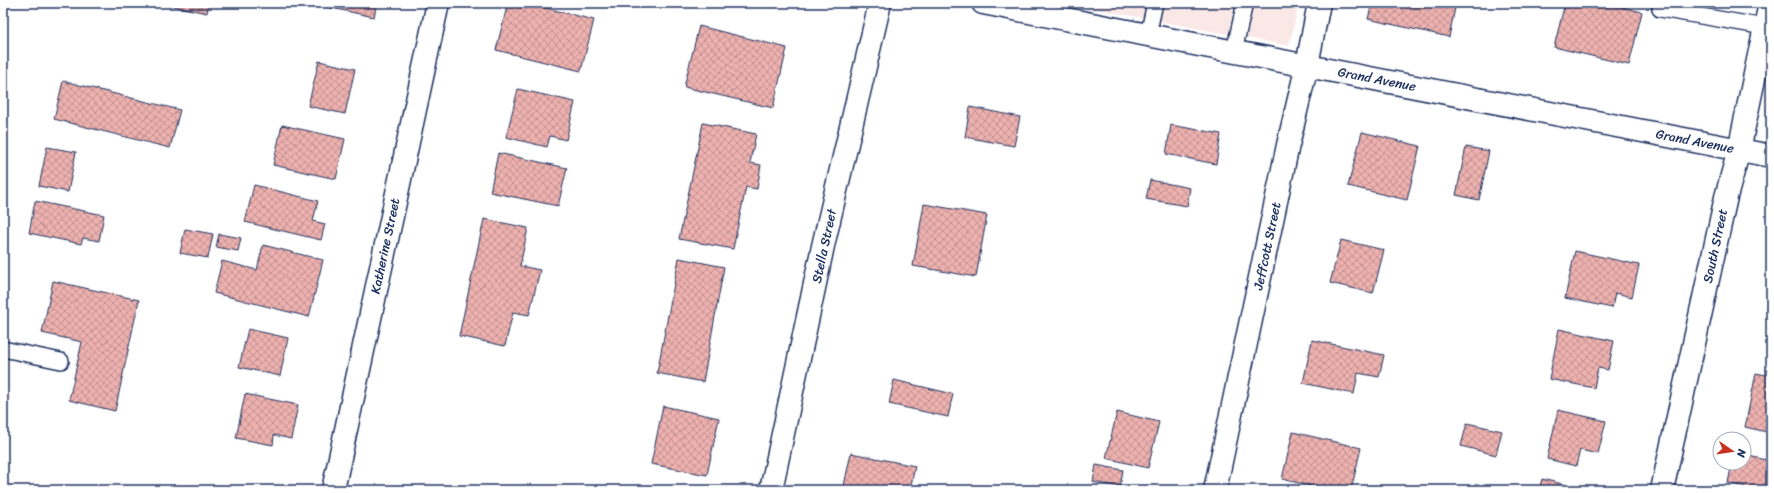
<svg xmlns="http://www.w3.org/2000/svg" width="1774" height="493" viewBox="0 0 1774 493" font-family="Sriracha,sans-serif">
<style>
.built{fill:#fae8e7}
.building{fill:url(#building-cross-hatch);stroke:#1b2f5e}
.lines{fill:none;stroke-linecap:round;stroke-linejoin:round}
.service-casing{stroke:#1b2f5e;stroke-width:18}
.minor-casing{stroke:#1b2f5e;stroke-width:25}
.service{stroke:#fff;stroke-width:15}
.minor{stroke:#fff;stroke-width:22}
.labels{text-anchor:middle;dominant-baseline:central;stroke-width:3;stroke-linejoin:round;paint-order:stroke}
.street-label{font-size:13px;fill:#1b2f5e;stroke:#fff}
</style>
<defs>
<pattern id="building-cross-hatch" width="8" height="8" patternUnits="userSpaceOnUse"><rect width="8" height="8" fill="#edb1ae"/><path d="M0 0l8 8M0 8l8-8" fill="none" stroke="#bf9091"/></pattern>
</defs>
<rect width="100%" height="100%" fill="#fff"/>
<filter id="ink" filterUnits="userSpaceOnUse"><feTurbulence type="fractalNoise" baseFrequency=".025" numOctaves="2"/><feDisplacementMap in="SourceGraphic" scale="8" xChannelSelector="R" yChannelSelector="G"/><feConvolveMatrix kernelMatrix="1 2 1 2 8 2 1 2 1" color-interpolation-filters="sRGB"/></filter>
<g filter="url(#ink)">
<path class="built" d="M1075 3H1299L1289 46 1075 5Z"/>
<g class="building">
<path d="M158 3H209L207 13Z"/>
<path d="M308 3H377L374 17Z"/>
<path d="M508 3H526L594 20 581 71 496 50Z"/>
<path d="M1372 3H1456L1449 37 1368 19Z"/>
<path d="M1565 3H1606L1642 12 1629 65 1554 47Z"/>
<path d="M699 26 787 48 773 108 684 87Z"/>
<path d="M319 61 355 69 345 114 308 106Z"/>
<path d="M63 81 180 110 170 148 54 119Z"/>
<path d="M518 89 575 102 566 140 550 136 547 147 506 137Z"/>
<path d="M970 107 1020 117 1014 146 965 137Z"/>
<path d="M703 123 756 134 750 163 761 165 757 189 746 187 733 249 679 239Z"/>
<path d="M282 125 345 139 336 179 273 165Z"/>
<path d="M1171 125 1221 134 1216 164 1166 154Z"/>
<path d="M1362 132 1420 146 1407 200 1348 186Z"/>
<path d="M47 147 76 152 68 192 39 186Z"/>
<path d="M1466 147 1489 151 1479 200 1456 195Z"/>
<path d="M498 153 567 168 558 206 490 192Z"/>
<path d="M1150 180 1190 188 1187 206 1146 199Z"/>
<path d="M254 185 318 201 313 221 325 224 321 240 245 222Z"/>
<path d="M35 201 104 215 99 241 83 238 81 244 29 233Z"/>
<path d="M924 204 987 215 976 277 913 266Z"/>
<path d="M484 219 528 228 520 266 540 270 529 315 513 312 505 346 459 336Z"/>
<path d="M185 229 213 234 208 258 180 253Z"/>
<path d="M219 234 241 238 238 251 216 247Z"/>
<path d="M1341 240 1384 250 1373 293 1330 283Z"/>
<path d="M263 245 323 260 309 317 214 293 222 261 257 270Z"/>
<path d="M1575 251 1639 265 1632 297 1615 293 1612 308 1565 298Z"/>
<path d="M679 258 724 267 703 382 657 373Z"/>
<path d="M53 281 139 300 115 411 69 400 82 342 42 333Z"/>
<path d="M248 329 288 338 280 376 239 367Z"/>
<path d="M1559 329 1614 341 1608 370 1598 368 1594 388 1549 379Z"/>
<path d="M1312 340 1384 355 1379 377 1358 373 1354 394 1303 383Z"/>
<path d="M1756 373 1771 376V433L1745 427Z"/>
<path d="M894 380 953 394 948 417 889 404Z"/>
<path d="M245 394 298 405 291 439 274 435 273 445 236 438Z"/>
<path d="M663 406 719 418 707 475 651 464Z"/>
<path d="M1558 410 1606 421 1598 454 1580 450 1576 466 1547 459Z"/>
<path d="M1117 412 1159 422 1148 468 1106 458Z"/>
<path d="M1467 423 1502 431 1496 455 1461 446Z"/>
<path d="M1293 432 1361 448 1351 490H1327L1282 479Z"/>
<path d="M851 453 915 466 910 490H843Z"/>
<path d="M1744 455 1771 461V490H1744L1745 487 1728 483 1732 463H1744Z"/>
<path d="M1096 465 1123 470 1120 487 1093 482Z"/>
<path d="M1542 479 1587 490H1539Z"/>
</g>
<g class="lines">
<g class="service-casing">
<g id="service">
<path d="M1660 9 1765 27"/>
<path d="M1148 35 1155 3"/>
<path d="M1234 51 1245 3"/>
<path d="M3 349 61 361"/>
</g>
</g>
<g class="minor-casing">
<g id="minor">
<path d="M983 3 1771 156"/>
<path d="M333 490 438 3"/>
<path d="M771 490 823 246 880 3"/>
<path d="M1215 490 1288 145 1307 65 1319 3"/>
<path d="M1662 490 1726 197 1739 150 1770 3"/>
</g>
</g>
<use href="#service" class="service"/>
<use href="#minor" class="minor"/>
</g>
</g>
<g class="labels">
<g class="street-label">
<text transform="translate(1377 79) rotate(11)">Grand Avenue</text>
<text transform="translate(1695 141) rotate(11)">Grand Avenue</text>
<text transform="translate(385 246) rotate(-78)">Katherine Street</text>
<text transform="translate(824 246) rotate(-78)">Stella Street</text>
<text transform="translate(1267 246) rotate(-78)">Jeffcott Street</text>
<text transform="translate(1715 246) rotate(-78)">South Street</text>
</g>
</g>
<rect width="1774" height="493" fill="none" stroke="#fff" stroke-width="16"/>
<rect x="8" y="8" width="1758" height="477" fill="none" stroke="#1b2f5e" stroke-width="1.5" filter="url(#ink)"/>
<g transform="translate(1732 451) rotate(103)"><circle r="19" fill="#ffffff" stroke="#a4acbf"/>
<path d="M0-3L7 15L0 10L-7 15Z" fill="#c8321e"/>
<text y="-6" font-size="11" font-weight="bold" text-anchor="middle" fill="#1b2f5e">N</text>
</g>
</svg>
